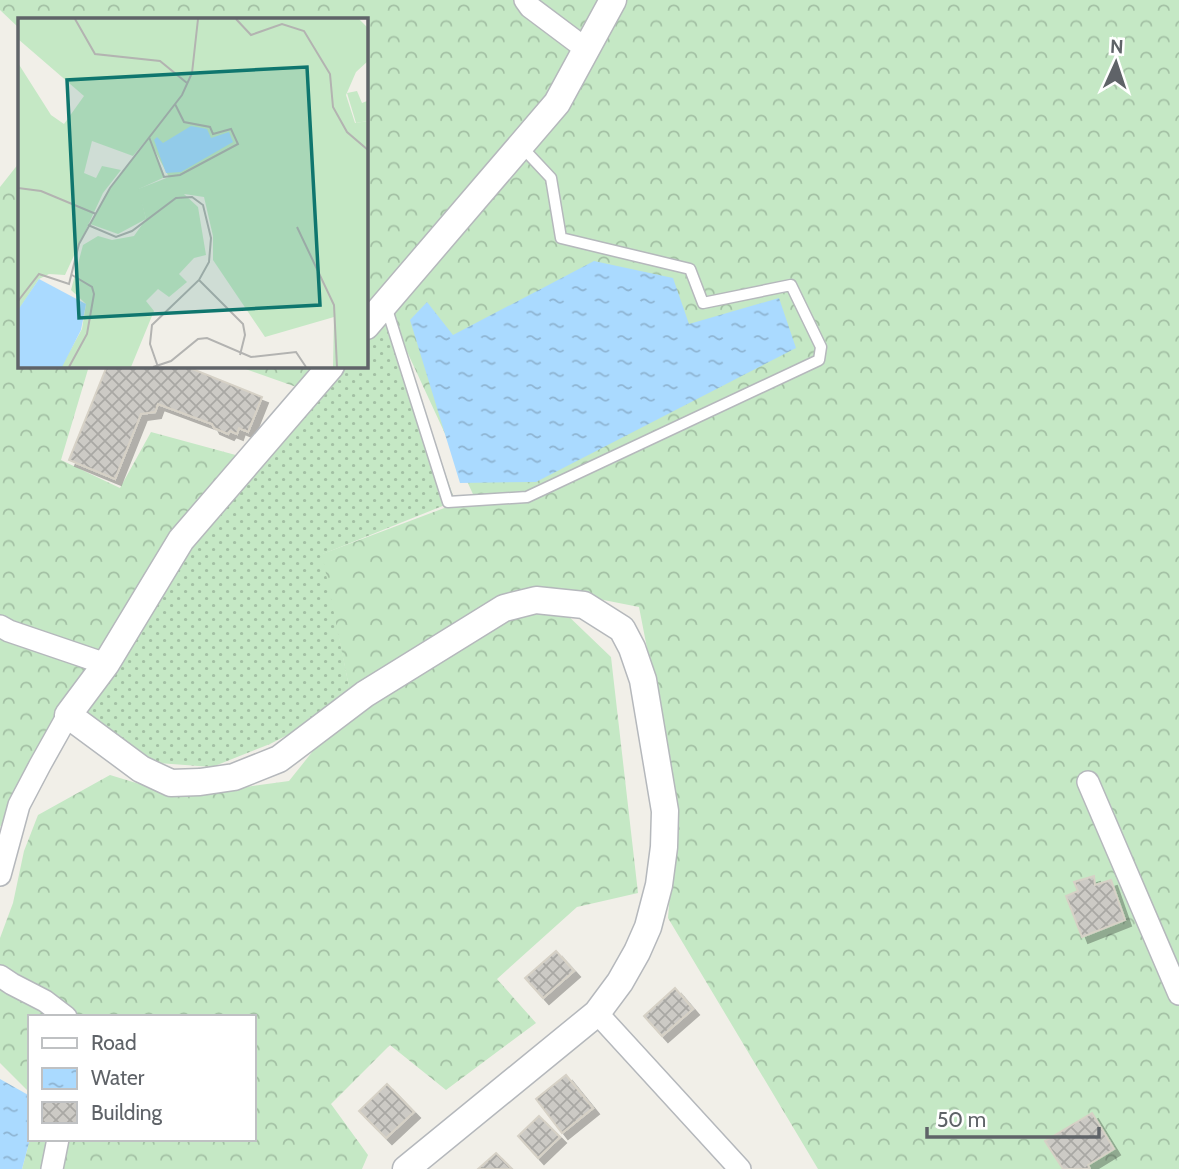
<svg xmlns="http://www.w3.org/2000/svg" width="1179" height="1169" viewBox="0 0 1179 1169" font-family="Cabin,sans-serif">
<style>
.grass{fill:url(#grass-dots)}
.forest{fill:url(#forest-crowns)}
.water{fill:url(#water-ripples)}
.building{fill:url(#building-cross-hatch);stroke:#d6d1c6;stroke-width:2;filter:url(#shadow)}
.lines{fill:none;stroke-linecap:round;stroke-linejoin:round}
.service-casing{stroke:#b5b8bc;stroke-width:13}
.minor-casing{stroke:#b5b8bc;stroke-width:24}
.tertiary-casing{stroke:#b5b8bc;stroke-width:29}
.service{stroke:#fff;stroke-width:10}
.minor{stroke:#fff;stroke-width:21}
.tertiary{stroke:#fff;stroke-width:26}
.inset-road{fill:none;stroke:#b3b3b1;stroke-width:2}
.view{fill:#0f766e;fill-opacity:0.15;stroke:#0f766e;stroke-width:3.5}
.inset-edge{fill:none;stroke:#5f6368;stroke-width:3.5}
</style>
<defs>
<pattern id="grass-dots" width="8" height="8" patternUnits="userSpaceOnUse" patternTransform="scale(1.75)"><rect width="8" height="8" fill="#c5e8c5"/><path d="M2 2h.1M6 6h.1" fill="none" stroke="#a3c0a4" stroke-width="1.8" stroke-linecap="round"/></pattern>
<pattern id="forest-crowns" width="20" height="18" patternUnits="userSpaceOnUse" patternTransform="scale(1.75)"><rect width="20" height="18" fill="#c5e8c5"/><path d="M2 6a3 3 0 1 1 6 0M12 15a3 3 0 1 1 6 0" fill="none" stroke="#a3c0a4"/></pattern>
<pattern id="water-ripples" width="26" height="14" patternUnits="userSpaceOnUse" patternTransform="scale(1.75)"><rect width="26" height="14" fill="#aadaff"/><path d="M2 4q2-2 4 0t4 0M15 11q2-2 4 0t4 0" fill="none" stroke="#8eb4d2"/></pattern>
<pattern id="building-cross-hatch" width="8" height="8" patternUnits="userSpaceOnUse" patternTransform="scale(1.75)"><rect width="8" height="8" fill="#cccac5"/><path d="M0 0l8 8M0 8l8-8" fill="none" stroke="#a9a8a4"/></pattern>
<filter id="shadow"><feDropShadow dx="6" dy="6" stdDeviation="0" flood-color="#0004"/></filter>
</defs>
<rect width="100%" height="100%" fill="#f1efe8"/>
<path class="grass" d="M385 303 455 501 323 554 352 702 270 744 212 767 158 763 79 715 162 572 333 366H366V326Z"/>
<g class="forest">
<path d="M0 0H1179V1169H818L668 918 677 802 639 607 538 587 611 657 638 893 577 907 497 979 536 1023 446 1090 390 1045 331 1104 368 1155 362 1169H22L30 1139H254V1017H30V1093L0 1063V938L13 903 24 851 38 815 110 775 179 796 289 781 352 702 322 554 447 507 478 505 385 304 366 323V19H19V28L0 10Z"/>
<path d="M19 163V366H89L61 460 120 488 151 432 243 457 149 566 0 827V187Z"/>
<path d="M237 366H325L302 389Z"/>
</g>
<g class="water">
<path d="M594 261 673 278 689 324 779 298 796 348 536 482 460 483 410 320 427 302 453 335Z"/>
<path d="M0 1079 30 1096V1139L22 1169H0Z"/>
</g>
<g class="building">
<path d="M107 366H185L262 397 248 432 239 428 237 434 230 431 228 434 214 428 212 424 158 404 155 412 141 414 115 479 69 460Z"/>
<path d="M1094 876 1095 885 1111 880 1125 920 1082 937 1066 896 1078 891 1074 882Z"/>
<path d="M556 951 574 971 543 998 525 978Z"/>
<path d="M675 988 693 1009 662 1036 644 1016Z"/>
<path d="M566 1075 593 1108 562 1133 536 1099Z"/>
<path d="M387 1084 414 1112 386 1138 359 1111Z"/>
<path d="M1092 1113 1114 1149 1088 1165 1090 1169H1063L1045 1141Z"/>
<path d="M539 1116 560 1137 538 1158 518 1136Z"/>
<path d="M496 1153 512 1169H478Z"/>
</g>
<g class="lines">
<g class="service-casing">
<path id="service" d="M386 306 448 502 527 497 819 360 821 347 791 285 703 303 690 269 561 238 551 178 521 146"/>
</g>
<g class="minor-casing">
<g id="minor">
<path d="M525 0 530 7 586 49"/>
<path d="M0 626 9 631 106 664"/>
<path d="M1088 782 1179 994"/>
<path d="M0 875 19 805 40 765 68 715"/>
<path d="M0 976 12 984 45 1001 66 1017"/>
<path d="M597 1013 740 1169"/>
<path d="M52 1169 58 1139"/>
</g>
</g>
<g class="tertiary-casing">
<g id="tertiary">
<path d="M366 326 557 103 613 0"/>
<path d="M331 366 181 540 106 664 68 715 141 769 171 783 200 782 234 777 279 759 365 694 504 608 536 600 584 605 622 629 632 648 643 680 665 811 664 847 659 885 648 927 637 952 620 982 597 1013 406 1169"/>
</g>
</g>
<use href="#service" class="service"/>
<use href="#minor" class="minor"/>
<use href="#tertiary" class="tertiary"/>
</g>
<g transform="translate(18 18)">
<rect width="350" height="350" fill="#f1efe8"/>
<path d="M131 119 147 159 121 171 128 201 100 216 72 206 88 176Z" fill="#c5e8c5"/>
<path d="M0 1H341L350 10V43L338 54 328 77 337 105 350 103V349H315L316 299 247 319 195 242V218L186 179 166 176 180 189 188 237 176 240 161 256 169 264 151 279 140 271 128 283 136 293 113 349H43L64 311 68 286 53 272 65 227 80 218 94 222 116 218 128 201 120 171 151 159 130 120 115 138 74 123 66 155 78 160 84 148 103 152 85 175 47 257 31 256 21 261 0 293V45L33 97 46 106 66 78 0 21Z" fill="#c5e8c5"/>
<path d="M339 73 344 85 349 83 350 103 338 105 329 75Z" fill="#c5e8c5"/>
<path d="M173 108 189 111 193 120 211 114 215 124 163 154 148 155 136 122 139 119 145 125ZM21 261 68 286 63 312 44 349H0V292Z" fill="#aadaff"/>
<path class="inset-road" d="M57 1 77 36 142 43 169 65M218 1 233 17 264 6 286 13 312 56 315 89 329 114 350 132M131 119 146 159 162 157 220 126 213 111 195 116 192 109 166 104 157 86M0 170 23 173 78 196M70 207 98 219 114 213 158 180 174 179 185 187 193 220 191 244 181 262 134 307 132 326 140 349M279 209 316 287 319 349M181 262 225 306 227 317 222 337M0 283 21 256 51 266 61 226 92 170 164 77 174 55 180 1M51 349 69 316 76 276 74 269 54 257M135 349 153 343 180 321 189 320 233 339 278 334 288 349"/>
<path class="view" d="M289 49 302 287 61 300 49 62Z"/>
<rect width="350" height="350" class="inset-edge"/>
</g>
<rect x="28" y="1015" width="228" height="126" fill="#ffffff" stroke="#bfc1c3" stroke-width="2"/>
<rect x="42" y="1038" width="35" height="10" fill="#ffffff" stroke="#bfc1c3" stroke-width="2"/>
<text x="91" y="1050" font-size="21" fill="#5f6368">Road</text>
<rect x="42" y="1068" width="35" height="21" fill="url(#water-ripples)" stroke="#bfc1c3" stroke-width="2"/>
<text x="91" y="1085" font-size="21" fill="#5f6368">Water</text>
<rect x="42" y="1102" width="35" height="21" fill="url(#building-cross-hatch)" stroke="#bfc1c3" stroke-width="2"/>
<text x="91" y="1120" font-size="21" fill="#5f6368">Building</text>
<g transform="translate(1116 63) rotate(3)" stroke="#ffffff" stroke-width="5" paint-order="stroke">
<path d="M0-5L12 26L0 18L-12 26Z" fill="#5f6368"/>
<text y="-10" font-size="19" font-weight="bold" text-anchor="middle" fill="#5f6368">N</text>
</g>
<path d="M927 1127v10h172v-10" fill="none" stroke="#5f6368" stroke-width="3.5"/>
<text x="937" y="1127" font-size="21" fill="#5f6368" stroke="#ffffff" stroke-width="5" paint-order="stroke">50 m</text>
</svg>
